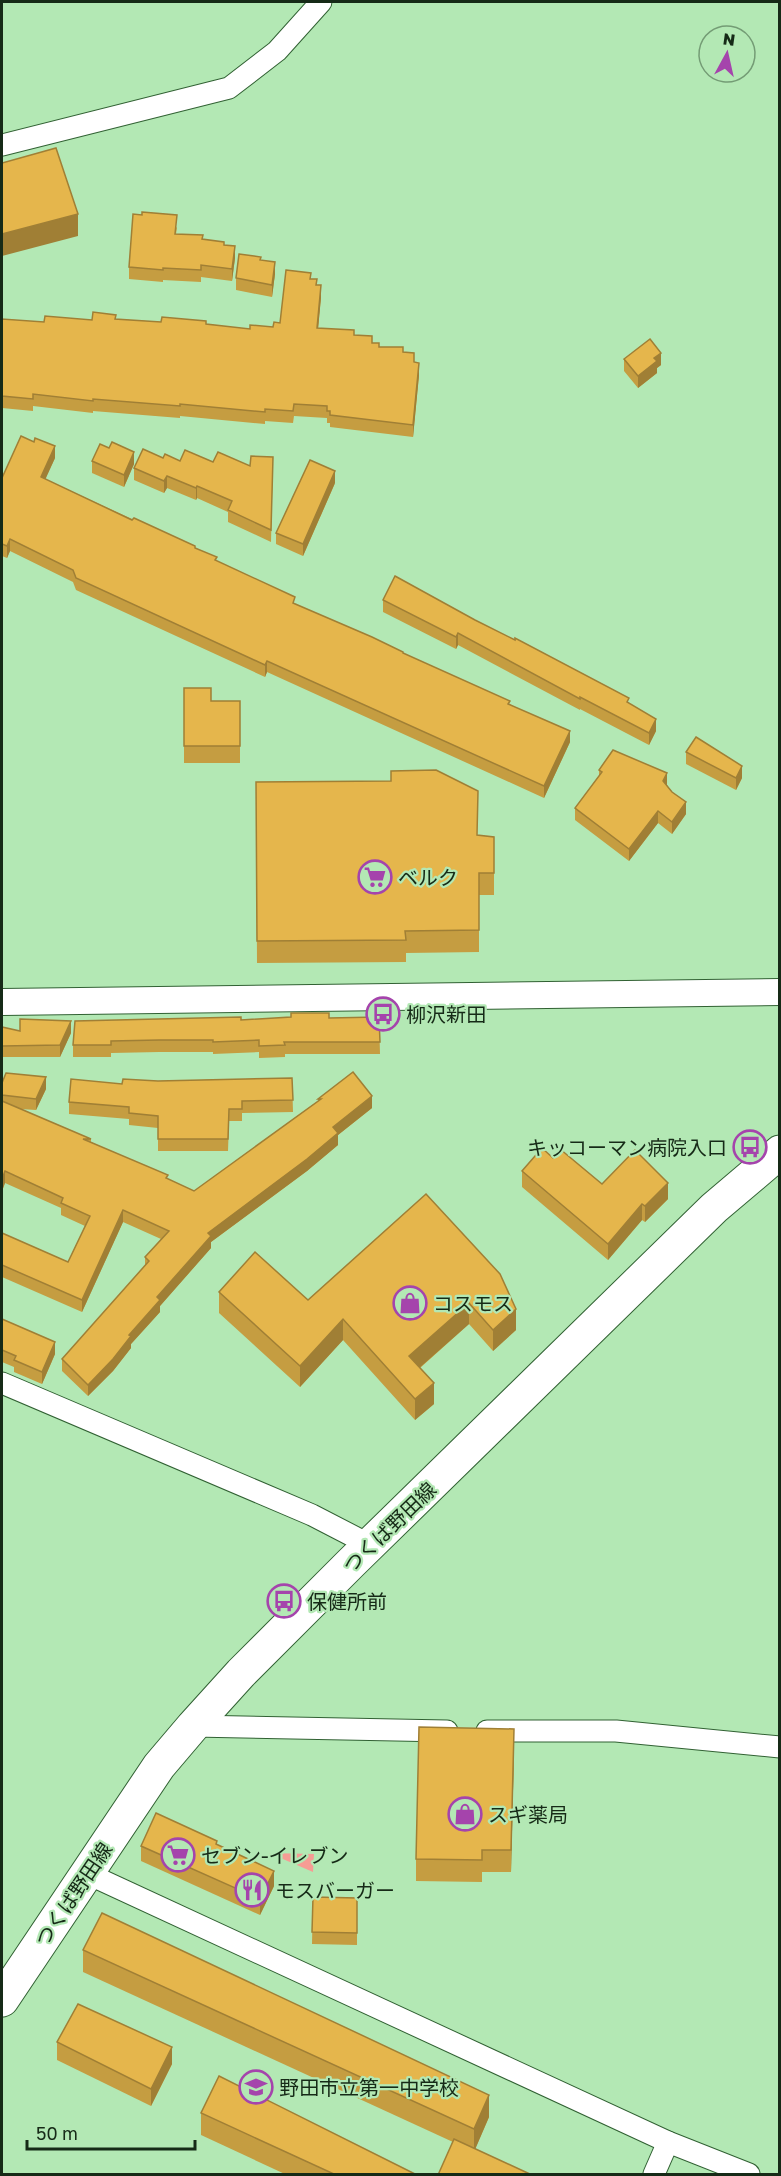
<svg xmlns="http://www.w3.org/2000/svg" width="781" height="2176" viewBox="0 0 781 2176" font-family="'Golos Text','Noto Sans JP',sans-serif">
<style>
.green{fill:#f69c94}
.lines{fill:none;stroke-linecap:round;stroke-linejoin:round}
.minor-casing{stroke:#316133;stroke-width:23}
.tertiary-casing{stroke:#316133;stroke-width:28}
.primary-casing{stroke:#316133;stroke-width:35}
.minor{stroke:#fff;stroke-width:21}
.tertiary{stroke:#fff;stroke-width:26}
.primary{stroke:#fff;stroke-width:33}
.wall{fill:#c59d41}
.shaded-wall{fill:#a07f35}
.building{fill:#e5b64c;stroke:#a07f35;stroke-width:1.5}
.labels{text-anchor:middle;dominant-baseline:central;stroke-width:4.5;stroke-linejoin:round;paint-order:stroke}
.poi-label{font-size:20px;fill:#162a17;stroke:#b3e8b4;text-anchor:start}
.street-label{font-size:20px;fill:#162a17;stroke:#b3e8b4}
</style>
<rect width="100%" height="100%" fill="#b3e8b4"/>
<path class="green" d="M269 1853 314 1854 313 1872Z"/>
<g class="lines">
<g class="minor-casing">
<g id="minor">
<path d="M2 145 229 88 277 51 321 2"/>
<path d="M2 1383 312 1515 370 1545"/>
<path d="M193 1726 447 1731"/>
<path d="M487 1731H616L780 1747"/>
<path d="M86 1873 668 2142 749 2174"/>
<path d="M654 2174 668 2142"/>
</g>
</g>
<g class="tertiary-casing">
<path id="tertiary" d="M2 1002 780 992"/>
</g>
<g class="primary-casing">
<path id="primary" d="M2 2000 159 1766 193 1726 241 1673 351 1563 714 1208 780 1152"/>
</g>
<use href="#minor" class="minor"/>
<use href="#tertiary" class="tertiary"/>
<use href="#primary" class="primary"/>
</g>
<g class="wall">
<path d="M177 227 176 234 203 239 224 245 235 258 232 281 201 277V282L163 280V282L129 279V267Z"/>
<path d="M261 260 275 274 272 297 236 290V278Z"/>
<path d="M311 279 317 285 321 297 318 329 354 335 379 347 403 352 414 362 419 375 413 437 330 427V423H327V418L294 416 293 423 265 421V424L180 416V418L93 411V413L33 406V411L2 408V319L44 322 116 319 161 322 206 324 250 329 273 327 280 323Z"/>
<path d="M624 359 661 365 657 368V373L638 388 624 371Z"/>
<path d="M273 457 271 542 228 522V512L197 498 196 500 167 488 164 493 134 480V468L163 458 180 461 213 462 250 466Z"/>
<path d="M55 458 45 479 195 548 217 561 295 604 403 653 510 704 570 742 544 798 267 672 265 677 76 590 73 582 10 551 7 558 2 556V478Z"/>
<path d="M92 461 134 464 124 487 92 473Z"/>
<path d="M335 483 303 556 276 544V533Z"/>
<path d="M383 600 629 704 656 731 649 745 580 709V710L458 645 456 649 383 612Z"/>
<path d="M184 688 211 701H240V763H184Z"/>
<path d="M686 752 742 778 736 790 686 764Z"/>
<path d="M599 770 667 785 686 814 672 834 658 823 629 861 575 820V808L599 777Z"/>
<path d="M256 782 477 835 494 837V895H479V952L406 953V962L257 963Z"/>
<path d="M379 1017 380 1054H285V1057L259 1058V1052L213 1054V1052H159L111 1053V1057H73V1045L241 1020Z"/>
<path d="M2 1027 20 1031 71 1033 60 1057H2Z"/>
<path d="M292 1078 293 1112 242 1113V1121H229L228 1151H158V1128L129 1125V1119L69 1114V1102L122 1084 158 1081Z"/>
<path d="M2 1083 46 1089 36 1110 20 1109 91 1139V1142L194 1191 318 1101V1099L372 1108 338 1135V1145L307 1171 211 1242V1248L160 1306V1312L131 1344V1348L113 1371 88 1396 62 1371V1359L145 1266V1257L161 1239 123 1222 82 1312 2 1277V1233L68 1262 85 1226 61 1215V1208L5 1183 2 1191Z"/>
<path d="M553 1158 602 1184 668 1199 645 1222 642 1220 608 1260 522 1187V1171Z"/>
<path d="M426 1194 516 1330 493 1351 469 1324 420 1368 434 1404 415 1420 343 1340 300 1387 219 1313V1292L308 1300Z"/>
<path d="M2 1319 55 1354 42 1384 14 1372V1367L2 1362Z"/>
<path d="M514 1751 511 1872H482V1882L416 1881V1859Z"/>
<path d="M141 1846 274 1886 260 1915 141 1861Z"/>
<path d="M313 1897 357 1898V1945L312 1944Z"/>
<path d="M83 1950 489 2117 475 2149 453 2142 83 1972Z"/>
<path d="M57 2042 172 2064 151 2106 57 2060Z"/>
<path d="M201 2113 417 2175H287L201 2135Z"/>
</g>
<g class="shaded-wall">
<path d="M78 214V236L2 256V234Z"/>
<path d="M235 246V258L232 281V269Z"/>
<path d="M275 262V274L272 297V285Z"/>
<path d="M321 285V297L317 340V328Z"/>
<path d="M661 353V365L657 368V373L638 388V376L654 358Z"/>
<path d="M419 363V375L413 437V425Z"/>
<path d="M55 446V458L41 489V477Z"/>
<path d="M134 452V464L124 487V475Z"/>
<path d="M335 471V483L303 556V544Z"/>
<path d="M167 476V488L164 493V481Z"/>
<path d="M197 486V498L196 500V488Z"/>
<path d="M10 539V551L7 558V546Z"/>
<path d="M458 633V645L456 649V637Z"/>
<path d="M267 661V672L265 677V665Z"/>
<path d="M656 719V731L649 745V733Z"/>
<path d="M570 731V742L544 798V786Z"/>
<path d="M742 766V778L736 790V778Z"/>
<path d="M667 773V785L663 793V781Z"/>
<path d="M686 802V814L672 834V822Z"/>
<path d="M658 811V823L629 861V849Z"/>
<path d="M71 1021V1033L60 1057V1045Z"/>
<path d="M46 1077V1089L36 1110V1099Z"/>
<path d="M372 1096V1108L338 1135V1145L307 1171 211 1242V1248L160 1306V1312L131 1344V1348L113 1371 88 1396V1385L129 1335 157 1297 208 1233 333 1127Z"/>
<path d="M5 1171V1183L2 1191V1179Z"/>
<path d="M668 1183V1199L645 1222V1206Z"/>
<path d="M642 1204V1220L608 1260V1244Z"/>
<path d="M123 1210V1222L82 1312V1300Z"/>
<path d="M469 1303V1324L409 1377V1356Z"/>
<path d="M516 1309V1330L493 1351V1330Z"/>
<path d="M343 1319V1340L300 1387V1366Z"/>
<path d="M55 1342V1354L42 1384V1372Z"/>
<path d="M434 1383V1404L415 1420V1399Z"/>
<path d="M514 1729V1751L511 1872V1850Z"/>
<path d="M274 1871V1886L260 1915V1899Z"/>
<path d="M172 2047V2064L151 2106V2089Z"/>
<path d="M489 2095V2117L474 2152V2129Z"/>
</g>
<g class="building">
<path d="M56 148 78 214 2 234V163Z"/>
<path d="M142 212 177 215 175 234 203 235 202 239 224 242V245L235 246 232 269 201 265V270L163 268V270L129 267 133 214 142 215Z"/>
<path d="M239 254 261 257 260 260 275 262 272 285 236 278Z"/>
<path d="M286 270 311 273 310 279H317L316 285H321L317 328 354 330V335L372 336V343H379V347H403V352L414 353V362L419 363 413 425 330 415V411H327V406L294 404 293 411 265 409V412L180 404V406L93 399V401L33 394V399L2 396V319L44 322 45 316 92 320 93 312 116 315 115 319 161 322 162 317 206 321V324L250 329V325L273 327 274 322 280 323Z"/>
<path d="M650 339 661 353 654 358 657 361 638 376 624 359Z"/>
<path d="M21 436 34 442 35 438 55 446 41 477 132 520 134 518 195 546V548L217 557 215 560 295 597 293 603 372 637 403 652V653L510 701 508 704 570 731 544 786 267 661 265 665 76 578 73 570 10 539 7 546 2 544V478Z"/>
<path d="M112 442 134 452 124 475 92 461 100 444 109 448Z"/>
<path d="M143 449 163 458 165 454 180 461 185 450 213 462 218 452 250 466 251 456 273 457 271 530 228 510 232 501 197 486 196 488 167 476 164 481 134 468Z"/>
<path d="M310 460 335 471 303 544 276 533Z"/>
<path d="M395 576 475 620 515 640V638L629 698 627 702 656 719 649 733 580 697V699L458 633 456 637 383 600Z"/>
<path d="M184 688H211V701H240V746H184Z"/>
<path d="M696 737 742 766 736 778 686 752Z"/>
<path d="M613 750 667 773 663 781 672 792 686 802 672 822 658 811 629 849 575 808 602 772 599 770Z"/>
<path d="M436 770 478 791 477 835 494 837V873H479V930L405 931 406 940 257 941 256 782 391 781V771Z"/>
<path d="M291 1013H329V1018L379 1017 380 1042H284L285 1045 259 1046V1040L213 1042V1040H159L111 1041V1045H73L75 1021 241 1017V1020L291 1017Z"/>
<path d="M20 1019 71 1021 60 1045 2 1046V1027L20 1031Z"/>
<path d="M353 1072 372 1096 333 1127 338 1133 307 1159 208 1233 211 1236 157 1297 160 1300 129 1335 131 1336 113 1359 88 1385 62 1359 149 1261 145 1257 169 1231 123 1210 82 1300 2 1265V1233L68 1262 90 1216 61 1203 63 1198 5 1171 2 1179V1101L91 1139H83L168 1175 166 1178 194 1191 321 1099H318Z"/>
<path d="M6 1073 46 1077 36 1099 2 1095V1083Z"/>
<path d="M292 1078 293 1100 242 1101V1109H229L228 1139H158V1116L129 1113V1107L69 1102 71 1079 122 1084 123 1079 158 1081Z"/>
<path d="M542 1148 553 1158 560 1149 602 1184 635 1150 668 1183 645 1206 642 1204 608 1244 522 1171Z"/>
<path d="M426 1194 500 1274 516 1309 493 1330 469 1303 409 1356 434 1383 415 1399 343 1319 300 1366 219 1292 255 1252 308 1300Z"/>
<path d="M2 1319 55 1342 42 1372 14 1360 16 1356 2 1350Z"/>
<path d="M419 1727 514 1729 511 1850H482V1860L416 1859Z"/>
<path d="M156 1813 217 1841 216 1844 274 1871 260 1899 141 1846Z"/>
<path d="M313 1897 357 1898V1933L312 1932Z"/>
<path d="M102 1913 489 2095 474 2129 83 1950Z"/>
<path d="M78 2004 172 2047 151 2089 57 2042Z"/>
<path d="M219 2076 417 2175H336L201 2113Z"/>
<path d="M454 2139 532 2175H438Z"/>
</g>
<defs>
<g id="supermarket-ring" transform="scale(1.725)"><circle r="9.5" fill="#b3e8b4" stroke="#a544ac" stroke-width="1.5"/><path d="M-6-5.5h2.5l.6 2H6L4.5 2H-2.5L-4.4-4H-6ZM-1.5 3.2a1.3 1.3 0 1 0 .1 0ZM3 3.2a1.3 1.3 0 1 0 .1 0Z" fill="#a544ac"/></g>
<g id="bus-ring" transform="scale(1.725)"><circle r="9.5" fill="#b3e8b4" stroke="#a544ac" stroke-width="1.5"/><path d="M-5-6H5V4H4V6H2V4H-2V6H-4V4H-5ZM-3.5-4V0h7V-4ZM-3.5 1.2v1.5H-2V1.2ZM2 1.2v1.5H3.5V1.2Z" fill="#a544ac"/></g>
<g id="shop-ring" transform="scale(1.725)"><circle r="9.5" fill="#b3e8b4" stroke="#a544ac" stroke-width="1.5"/><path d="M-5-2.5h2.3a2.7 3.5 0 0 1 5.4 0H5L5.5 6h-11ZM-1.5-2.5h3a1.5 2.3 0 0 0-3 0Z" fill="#a544ac"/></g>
<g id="restaurant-ring" transform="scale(1.725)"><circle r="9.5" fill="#b3e8b4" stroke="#a544ac" stroke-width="1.5"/><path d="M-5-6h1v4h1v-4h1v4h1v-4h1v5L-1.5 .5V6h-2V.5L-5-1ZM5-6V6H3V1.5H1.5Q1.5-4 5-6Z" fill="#a544ac"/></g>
<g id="school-ring" transform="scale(1.725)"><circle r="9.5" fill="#b3e8b4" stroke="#a544ac" stroke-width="1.5"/><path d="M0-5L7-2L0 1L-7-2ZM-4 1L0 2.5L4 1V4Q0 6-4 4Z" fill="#a544ac"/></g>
</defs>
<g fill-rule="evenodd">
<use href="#supermarket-ring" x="375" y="877"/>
<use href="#bus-ring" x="383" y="1014"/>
<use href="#bus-ring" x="750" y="1147"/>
<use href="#shop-ring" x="410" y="1303"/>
<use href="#bus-ring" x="284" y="1601"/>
<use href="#shop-ring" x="465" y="1814"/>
<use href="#supermarket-ring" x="178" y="1855"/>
<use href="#restaurant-ring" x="252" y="1890"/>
<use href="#school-ring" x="256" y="2087"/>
</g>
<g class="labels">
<g class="poi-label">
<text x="398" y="877">ベルク</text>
<text x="406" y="1014">柳沢新田</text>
<text x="727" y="1147" text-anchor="end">キッコーマン病院入口</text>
<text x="433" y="1303">コスモス</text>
<text x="307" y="1601">保健所前</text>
<text x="488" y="1814">スギ薬局</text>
<text x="201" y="1855">セブン-イレブン</text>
<text x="275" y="1890">モスバーガー</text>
<text x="279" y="2087">野田市立第一中学校</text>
</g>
<g class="street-label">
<text transform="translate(389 1527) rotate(-44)">つくば野田線</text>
<text transform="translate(73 1894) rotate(-56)">つくば野田線</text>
</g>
</g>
<rect width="781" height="2176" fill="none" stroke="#162a17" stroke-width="6"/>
<g transform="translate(727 54) rotate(8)"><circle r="28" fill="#b3e8b4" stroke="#749c75" stroke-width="1.5"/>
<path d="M0-4.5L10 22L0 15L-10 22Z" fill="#a544ac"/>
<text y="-9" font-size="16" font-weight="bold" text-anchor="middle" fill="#162a17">N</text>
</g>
<path d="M27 2140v9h168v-9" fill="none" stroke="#162a17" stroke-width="3"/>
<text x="36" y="2140" font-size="18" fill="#162a17" stroke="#b3e8b4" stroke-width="4.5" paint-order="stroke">50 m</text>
</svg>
